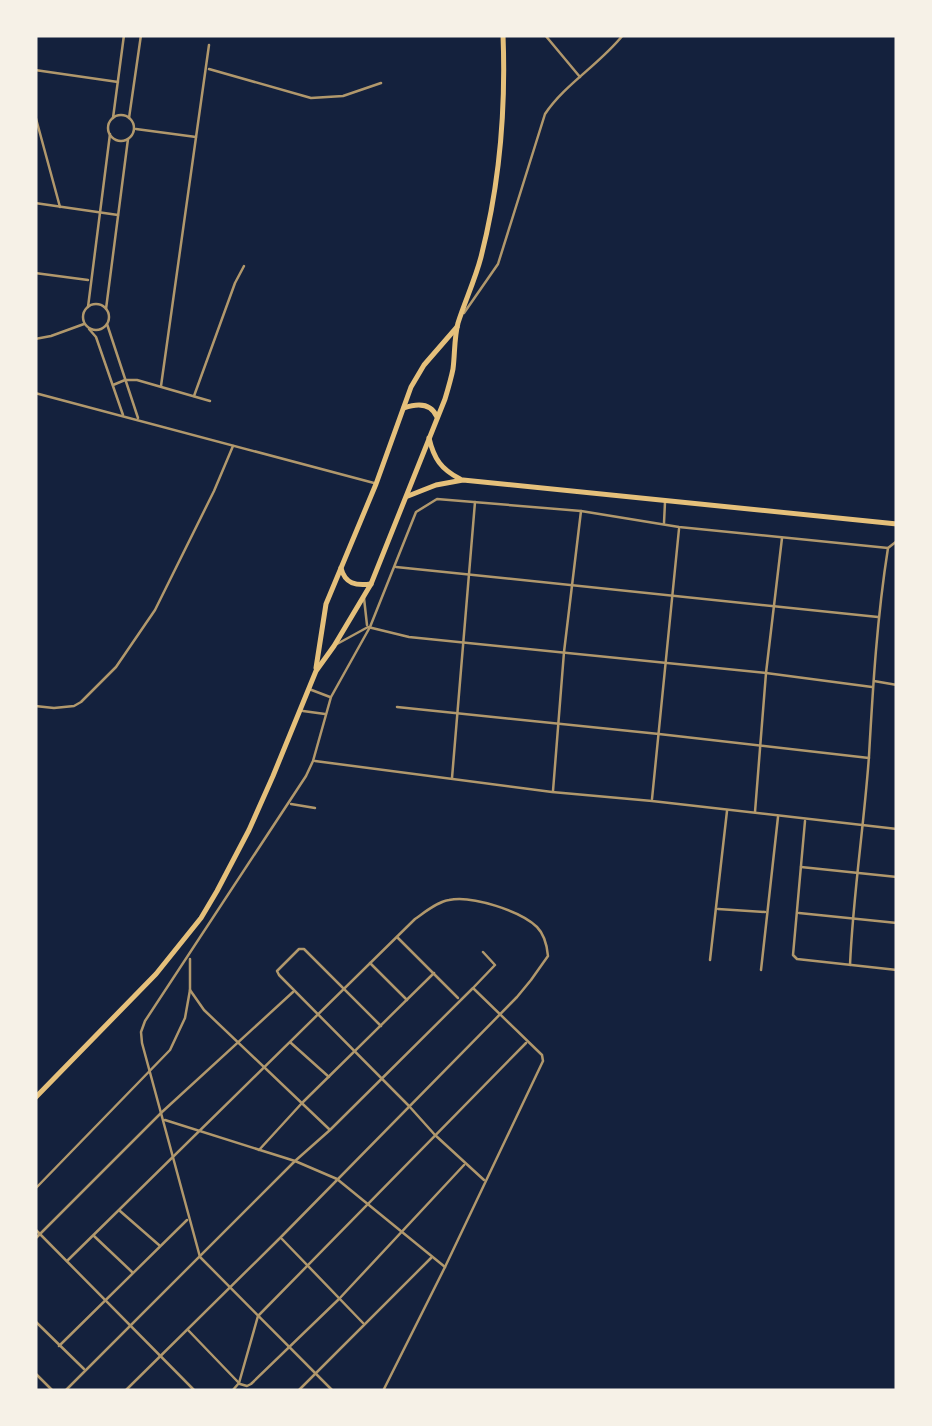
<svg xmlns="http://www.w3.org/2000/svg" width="932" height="1426" viewBox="0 0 932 1426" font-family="'IBM Plex Sans',sans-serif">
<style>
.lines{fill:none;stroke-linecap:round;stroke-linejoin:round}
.minor{stroke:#b1986c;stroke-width:2.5}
.primary{stroke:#e5c07b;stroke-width:5}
</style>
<rect width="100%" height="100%" fill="#14213d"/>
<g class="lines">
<g class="minor">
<path d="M545 35 580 77"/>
<path d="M209 69 311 98 343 96 381 83"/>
<path d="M35 70 118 82"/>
<path d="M35 115 60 207"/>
<circle cx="121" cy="128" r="13"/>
<path d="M113 118 124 35"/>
<path d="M129 118 141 35"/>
<path d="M136 129 196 137"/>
<path d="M35 203 118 215"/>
<path d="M35 273 88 280"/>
<circle cx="96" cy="317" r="13"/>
<path d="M88 307 110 134"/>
<path d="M106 309 128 139"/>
<path d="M464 313 498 264 545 114C564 85 600 64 623 35"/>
<path d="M107 324 138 418"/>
<path d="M89 329 96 337 123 415"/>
<path d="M35 339 51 336 84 324"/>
<path d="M113 385 125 380H137L210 401"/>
<path d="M161 386 209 45"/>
<path d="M35 393 374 483"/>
<path d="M194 396 235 283 244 266"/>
<path d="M664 523 665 502"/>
<path d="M396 567 878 617"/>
<path d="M364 598 367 625"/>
<path d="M337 644 368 627 409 637 766 673 872 687"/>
<path d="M874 681 897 685"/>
<path d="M309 689 330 697"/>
<path d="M35 706 54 708 74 706 81 702 116 667 155 610 214 491 233 446"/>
<path d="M397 707 659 734 869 758"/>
<path d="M303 711 325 714"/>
<path d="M315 761 552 792 652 801 897 829"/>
<path d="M452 778 475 502"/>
<path d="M553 791 564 652 581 511"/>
<path d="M652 799 679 529"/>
<path d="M291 804 315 808"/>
<path d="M755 812 766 673 782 538"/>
<path d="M805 821 793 955 797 959 897 970"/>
<path d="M801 867 897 877"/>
<path d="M718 909 765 912"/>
<path d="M799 913 897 923"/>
<path d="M397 937 458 998"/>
<path d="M710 960 727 811"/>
<path d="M370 963 407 1000"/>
<path d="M850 965C853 895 864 826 869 756 873 685 877 618 888 548L897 541"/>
<path d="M761 970 778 817"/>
<path d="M190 990 204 1010 329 1129"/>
<path d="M381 1026 304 949H299L277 971 279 975 409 1106 435 1135 484 1180"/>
<path d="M291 1043 329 1077"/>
<path d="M165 1120 295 1161 337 1179 445 1267"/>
<path d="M259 1150 302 1103 434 973"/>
<path d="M35 1189 170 1050 185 1018 190 990V959"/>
<path d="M120 1211 159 1245"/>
<path d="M35 1229 195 1391"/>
<path d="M94 1236 132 1272"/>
<path d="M35 1239 162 1112 293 992"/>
<path d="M282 1239 363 1323"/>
<path d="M67 1261 415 919C425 912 437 902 449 900 471 895 521 911 537 927 545 935 547 945 548 956L531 980 517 997 281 1237 125 1391"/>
<path d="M35 1321 84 1369"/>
<path d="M188 1330 238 1382"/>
<path d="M59 1346 187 1220"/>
<path d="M35 1373 53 1391"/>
<path d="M240 1384 247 1386 251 1384 339 1299 464 1165"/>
<path d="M65 1391 295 1161 330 1130 473 988 495 965 483 952"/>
<path d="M232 1391 239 1383 258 1316 526 1043"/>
<path d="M298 1391 431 1258"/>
<path d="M333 1391 200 1257 142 1043 141 1032 145 1021 306 776 313 761 331 697 370 627 416 512 437 499 581 511 679 527 888 548"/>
<path d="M383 1391 445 1267 543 1061 542 1055 474 989"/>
</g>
<g class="primary">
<path d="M404 408C418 403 431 403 437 417"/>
<path d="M429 438C434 459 441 469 460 479"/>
<path d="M408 496 436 485 463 480 897 524"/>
<path d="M341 568C345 584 356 586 371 584"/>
<path d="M316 668 326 604 376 484 411 387 424 365 457 327"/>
<path d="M35 1098 156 974 201 918 217 891 249 830 273 776 316 671 334 646 371 584 445 399C448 389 451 379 453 369 455 354 454 338 458 323 465 301 475 280 481 257 500 183 506 111 503 35"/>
</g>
</g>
<rect width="932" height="1426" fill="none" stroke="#f6f1e7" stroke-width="75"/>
</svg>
